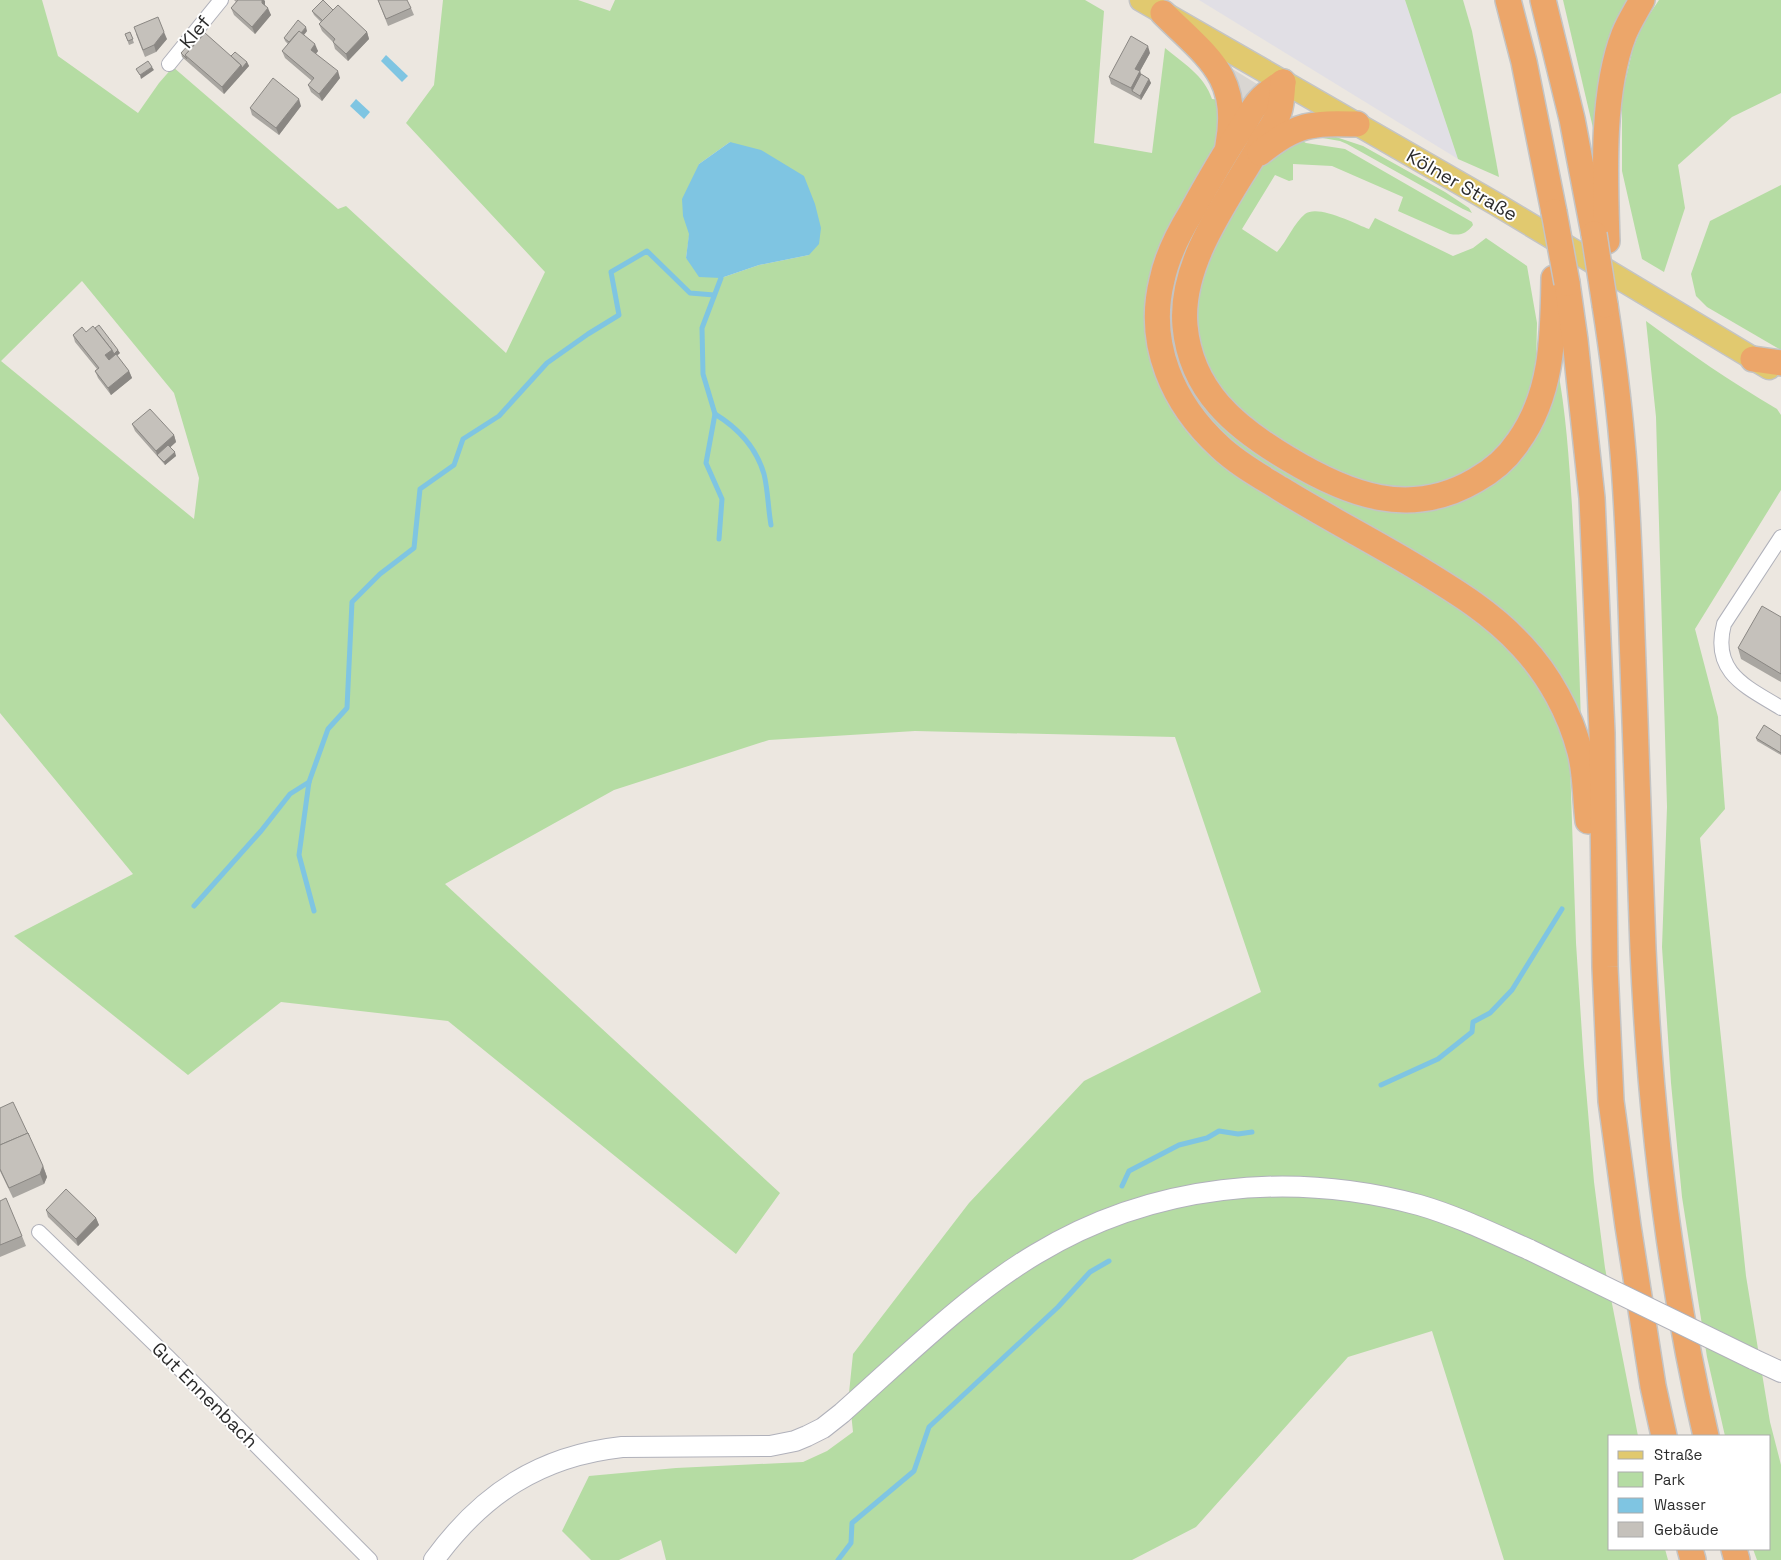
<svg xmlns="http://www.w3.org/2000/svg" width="1781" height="1560" viewBox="0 0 1781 1560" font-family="'Space Grotesk',sans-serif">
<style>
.industrial{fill:#e1dfe5}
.green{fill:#b5dca3;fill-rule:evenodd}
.plaza{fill:#d9d6d2}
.water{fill:#7fc5e2}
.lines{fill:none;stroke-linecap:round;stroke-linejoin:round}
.stream{stroke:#7fc5e2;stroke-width:5}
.street-casing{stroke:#b0b1ba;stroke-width:16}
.secondary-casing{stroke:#b0b1ba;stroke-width:22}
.primary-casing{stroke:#c4c4c4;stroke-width:25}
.highway-casing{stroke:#c4c4c4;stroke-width:28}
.street{stroke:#fff;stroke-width:14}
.secondary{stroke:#fff;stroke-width:20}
.primary{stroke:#e1c96f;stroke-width:22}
.highway{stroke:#eca66a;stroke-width:25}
.secondary-bridge-casing{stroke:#b0b1ba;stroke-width:22;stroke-linecap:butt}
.highway-bridge-casing{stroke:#c4c4c4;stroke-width:28;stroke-linecap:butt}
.secondary-bridge{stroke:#fff;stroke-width:20}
.highway-bridge{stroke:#eca66a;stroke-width:25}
.wall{fill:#a9a6a1}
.shaded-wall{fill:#8a8783}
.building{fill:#c5c1bb;stroke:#8a8783}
.labels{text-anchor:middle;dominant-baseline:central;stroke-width:4;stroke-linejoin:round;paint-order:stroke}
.street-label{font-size:19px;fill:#2c2c2c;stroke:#fff}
</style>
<rect width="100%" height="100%" fill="#ece7e0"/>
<path class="industrial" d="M1199 0H1405L1458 159Z"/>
<g class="green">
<path d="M0 0H42L58 56 138 113 159 83 173 67 338 209 346 206 506 353 545 272 406 123 434 85 443 0H578L610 11 615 0H1085L1104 11 1094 143 1152 153 1165 48C1183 63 1204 75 1212 99L1221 100 1219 133 1214 150 1184 202 1157 378C1164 396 1172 413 1184 428 1212 466 1256 488 1296 510 1337 534 1379 558 1419 583 1438 595 1459 606 1477 619 1515 647 1548 691 1563 736 1566 744 1568 753 1570 762L1576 943 1584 1065 1594 1182 1605 1268 1638 1436H1610V1549H1665L1668 1560H1504L1432 1331 1348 1357 1196 1527 1132 1560H666L661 1540 619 1560H591L562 1531 589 1476 676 1468 803 1462 827 1451 853 1432 849 1393 853 1354 969 1203 1084 1081 1261 992 1175 737 915 731 769 740 614 790 445 884 780 1193 736 1254 448 1021 281 1002 188 1075 14 936 133 874 0 713ZM730 142 809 255 759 265 721 278 686 258 699 164ZM82 281 174 393 199 478 194 519 1 361Z"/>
<path d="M1405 0H1463L1472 31 1499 177 1458 159Z"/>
<path d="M1563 0H1633L1597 145Z"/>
<path d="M1659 0H1781V93L1732 117 1678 165 1685 208 1664 272 1642 259 1622 171V95L1633 48 1643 24Z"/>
<path d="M1269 105 1271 107 1213 206 1186 369 1330 490 1473 491 1557 365C1566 412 1569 459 1572 506 1576 578 1579 650 1581 723L1553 671 1327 506 1220 436 1181 380 1169 337V297L1185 244Z"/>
<path d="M1330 135 1363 146 1445 192 1469 208 1472 213 1463 209 1347 144 1340 141 1317 137Z"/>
<path d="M1299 139 1306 143 1345 149 1472 222 1473 225C1467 233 1461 236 1450 234L1398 211 1403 197 1332 166 1293 164V180L1289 181 1275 175 1242 229 1277 252C1287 241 1294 223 1305 214 1318 204 1355 224 1369 229L1375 218 1453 256 1473 248 1486 238 1527 266 1537 323 1536 366 1528 396 1516 423 1502 443 1480 463 1458 477 1431 485 1408 490 1385 488 1343 477 1270 434 1234 407 1209 374 1197 333 1196 312 1206 260 1254 173 1270 155Z"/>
<path d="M1781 185V350L1707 307 1696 296 1691 274 1710 221Z"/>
<path d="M1646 321C1689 353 1731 382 1777 409L1781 415V490L1695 629 1718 717 1725 809 1700 838 1746 1276 1770 1422 1781 1465V1560H1757L1753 1549H1770V1436H1725L1707 1357 1682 1197 1671 1083 1662 947 1667 807 1656 417Z"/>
</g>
<path class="plaza" d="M1226 65 1257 84 1241 115Z"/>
<g class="water">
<path d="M386 55 408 76 402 82 381 61Z"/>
<path d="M356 99 370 112 364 119 350 106Z"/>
<path d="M730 142 761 150 804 176 815 204 821 228 819 244 809 255 759 265 721 278 699 277 686 258 689 234 683 216 682 199 699 164Z"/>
</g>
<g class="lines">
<g class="stream">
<path d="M715 414C738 428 756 447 764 474 768 490 768 508 771 525"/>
<path d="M719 539 722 499 706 463 715 414 703 374 702 328 721 278"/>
<path d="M194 906 261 831 290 794 309 782"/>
<path d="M314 911 299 855 309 782 328 729 347 708 352 602 380 574 414 548 420 489 454 465 463 439 499 416 547 363 588 334 619 315 611 272 647 251 690 293 714 295"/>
<path d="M1381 1085 1438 1059 1472 1032 1473 1022 1490 1013 1512 990 1562 909"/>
<path d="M1122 1186 1129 1171 1179 1145 1207 1138 1219 1131 1238 1134 1252 1132"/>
<path d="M838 1560 851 1543 852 1523 914 1471 929 1427 1058 1307 1090 1272 1109 1261"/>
</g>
<g class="street-casing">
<g id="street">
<path d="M169 64 221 0"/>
<path d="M1781 537 1724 624C1711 673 1747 687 1781 708"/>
<path d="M39 1232 168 1357 370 1560"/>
</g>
</g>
<g class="secondary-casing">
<g id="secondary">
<path d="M1753 1359 1781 1372"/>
<path d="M434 1560C482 1494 540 1456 622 1447L770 1446 795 1441 807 1436 823 1428 842 1413C902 1360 967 1295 1036 1254 1152 1184 1289 1170 1419 1205 1457 1216 1494 1234 1530 1250"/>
</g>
</g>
<g class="primary-casing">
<path id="primary" d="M1141 0 1496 204 1769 368"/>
</g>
<g class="highway-casing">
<g id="highway">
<path d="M1508 0 1524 62 1554 212"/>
<path d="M1543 0 1572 119 1594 234"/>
<path d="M1163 13C1207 57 1241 76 1228 145"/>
<path d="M1283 82C1275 88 1266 93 1260 100 1252 108 1247 120 1241 129 1223 156 1207 184 1191 213 1178 234 1167 256 1162 280 1146 344 1173 404 1220 447 1238 464 1260 476 1281 489 1326 517 1375 542 1421 570 1457 592 1493 614 1522 646 1549 675 1570 713 1580 752 1586 775 1585 798 1588 821"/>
<path d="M1283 82C1282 91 1282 103 1279 112 1275 123 1267 133 1261 143 1231 196 1179 261 1185 326 1191 391 1235 427 1287 458 1348 495 1410 519 1476 480 1492 471 1508 457 1518 442 1553 394 1553 335 1554 278"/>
<path d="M1260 153C1297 123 1311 123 1357 124"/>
<path d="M1607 241C1605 178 1601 93 1624 34 1629 22 1636 11 1642 0"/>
<path d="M1567 283 1575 340 1592 498 1602 733 1605 967 1611 1101 1628 1226 1653 1386 1664 1436"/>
<path d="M1605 305C1612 350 1618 395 1622 441 1628 505 1630 570 1632 635 1636 740 1639 845 1643 949 1650 1113 1669 1277 1706 1436"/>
<path d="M1753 359 1781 363"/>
<path d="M1690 1549 1693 1560"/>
<path d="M1734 1549 1737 1560"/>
</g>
</g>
<use href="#street" class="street"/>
<use href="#secondary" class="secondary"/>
<use href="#primary" class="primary"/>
<use href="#highway" class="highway"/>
<g class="secondary-bridge-casing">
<path id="secondary-bridge" d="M1530 1250 1753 1359"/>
</g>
<g class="highway-bridge-casing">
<g id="highway-bridge">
<path d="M1554 212 1567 283"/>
<path d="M1594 234 1605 305"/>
</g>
</g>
<use href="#secondary-bridge" class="secondary-bridge"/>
<use href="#highway-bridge" class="highway-bridge"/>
</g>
<g class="wall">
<path d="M234 0H264L265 5 271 15 255 34 234 15 231 8 236 2Z"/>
<path d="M378 0 411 8 414 15 388 26Z"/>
<path d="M333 10 367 32 369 39 348 61 335 49 333 42 322 31 319 24 321 22 314 15 312 11Z"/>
<path d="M307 31 304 35 318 51 316 54 340 78 322 101 311 92 308 85 312 81 285 58 282 51 288 44 285 41 284 38Z"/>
<path d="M130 32 134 43 129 45 125 34Z"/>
<path d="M136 34 167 39 156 52 145 57Z"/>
<path d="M194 45 231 56 247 62 249 66 224 94 182 57 181 53Z"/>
<path d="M1150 53 1140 71 1141 74 1149 79 1151 83 1141 100 1111 84 1109 77Z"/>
<path d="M301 106 279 135 252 115 250 108Z"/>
<path d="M86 332 120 353 117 356 129 371 132 378 111 395 98 378 95 371 97 369 75 342 73 335Z"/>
<path d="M132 424 174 435 176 442 170 447 176 456 165 465 135 431Z"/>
<path d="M1781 617V682L1741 659 1738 648Z"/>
<path d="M1781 736V755L1757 741 1756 738Z"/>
<path d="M0 1108 43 1166 47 1177 44 1184 13 1198 0 1171Z"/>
<path d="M0 1201 22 1236 26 1246 0 1257Z"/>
<path d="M46 1210 96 1218 99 1225 78 1246 48 1217Z"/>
</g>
<g class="shaded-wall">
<path d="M262 0H264L265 1V10L262 3Z"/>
<path d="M268 8 271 15 255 34 252 27Z"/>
<path d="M306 27 307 31 293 48 292 44Z"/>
<path d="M164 32 167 39 156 52 154 45Z"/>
<path d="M367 32 369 39 348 61 346 54Z"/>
<path d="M315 44 318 51 313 57 311 50Z"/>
<path d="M1148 46 1150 53 1140 71 1142 78 1132 91 1131 88 1135 69Z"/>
<path d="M247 62 249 66 224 94 222 87 241 65Z"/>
<path d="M152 67 154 70 141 79 140 75Z"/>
<path d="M338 71 340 78 322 101 319 94Z"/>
<path d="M1149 79 1151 83 1141 100 1140 96Z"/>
<path d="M299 99 301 106 279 135 276 128Z"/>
<path d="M112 350H118L120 353 108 362 105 355Z"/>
<path d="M129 371 132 378 111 395 108 388Z"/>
<path d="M174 435 176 442 160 457 157 455 156 451Z"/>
<path d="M175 452 176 456 165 465 164 462Z"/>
<path d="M43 1166 47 1177 44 1184 40 1174Z"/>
<path d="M96 1218 99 1225 78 1246 76 1239Z"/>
</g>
<g class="building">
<path d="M238 0H262V3L268 8 252 27 231 8Z"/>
<path d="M323 0 333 10 323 21 312 11Z"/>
<path d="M378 0H407L411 8 386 19Z"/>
<path d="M338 5 367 32 346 54 333 42 335 39 319 24Z"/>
<path d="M158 17 164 32 154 45 143 50 134 27Z"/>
<path d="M298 20 306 27 301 33 299 31 289 42 284 38Z"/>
<path d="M299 31 315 44 311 50 338 71 319 94 308 85 314 78 282 51Z"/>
<path d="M130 32 133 39 128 41 125 34Z"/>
<path d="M205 33 241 65 222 87 185 55Z"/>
<path d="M1131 36 1148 46 1135 69 1140 71 1131 88 1109 77Z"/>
<path d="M191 42 194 45 185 55 187 59 181 53Z"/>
<path d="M235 52 247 62 242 68 241 65 231 56Z"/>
<path d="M148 61 152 67 140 75 136 69Z"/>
<path d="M1141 74 1149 79 1140 96 1132 91Z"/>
<path d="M273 78 299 99 276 128 250 108Z"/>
<path d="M99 325 118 350 114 354 112 350 95 328Z"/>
<path d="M93 326 112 350 105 355 109 360 116 354 129 371 108 388 95 371 99 368 73 335 82 327 86 332Z"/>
<path d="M150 409 174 435 156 451 132 424Z"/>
<path d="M168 445 175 452 164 462 157 455Z"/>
<path d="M1762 606 1781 617V674L1738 648Z"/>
<path d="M1764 725 1781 736V753L1756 738Z"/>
<path d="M13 1102 29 1136 28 1133 0 1145V1108Z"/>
<path d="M28 1133 43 1166 40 1174 9 1188 0 1169V1145Z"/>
<path d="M66 1189 96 1218 76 1239 46 1210Z"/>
<path d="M6 1198 22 1236 0 1245V1201Z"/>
</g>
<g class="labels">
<g class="street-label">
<text transform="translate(195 32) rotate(-50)">Klef</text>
<text transform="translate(1462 185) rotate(30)">Kölner Straße</text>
<text transform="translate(205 1395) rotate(45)">Gut Ennenbach</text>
</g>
</g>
<rect x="1608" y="1435" width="162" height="115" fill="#ffffff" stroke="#ababab"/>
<rect x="1618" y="1451" width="25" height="8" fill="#e1c96f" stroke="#ababab"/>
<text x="1654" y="1460" font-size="15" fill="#2c2c2c">Straße</text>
<rect x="1618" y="1472" width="25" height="15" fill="#b5dca3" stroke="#ababab"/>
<text x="1654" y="1485" font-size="15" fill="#2c2c2c">Park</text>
<rect x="1618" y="1498" width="25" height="15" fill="#7fc5e2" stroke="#ababab"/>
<text x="1654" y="1510" font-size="15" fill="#2c2c2c">Wasser</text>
<rect x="1618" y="1522" width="25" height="15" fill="#c5c1bb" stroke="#ababab"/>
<text x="1654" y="1535" font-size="15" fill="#2c2c2c">Gebäude</text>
</svg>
